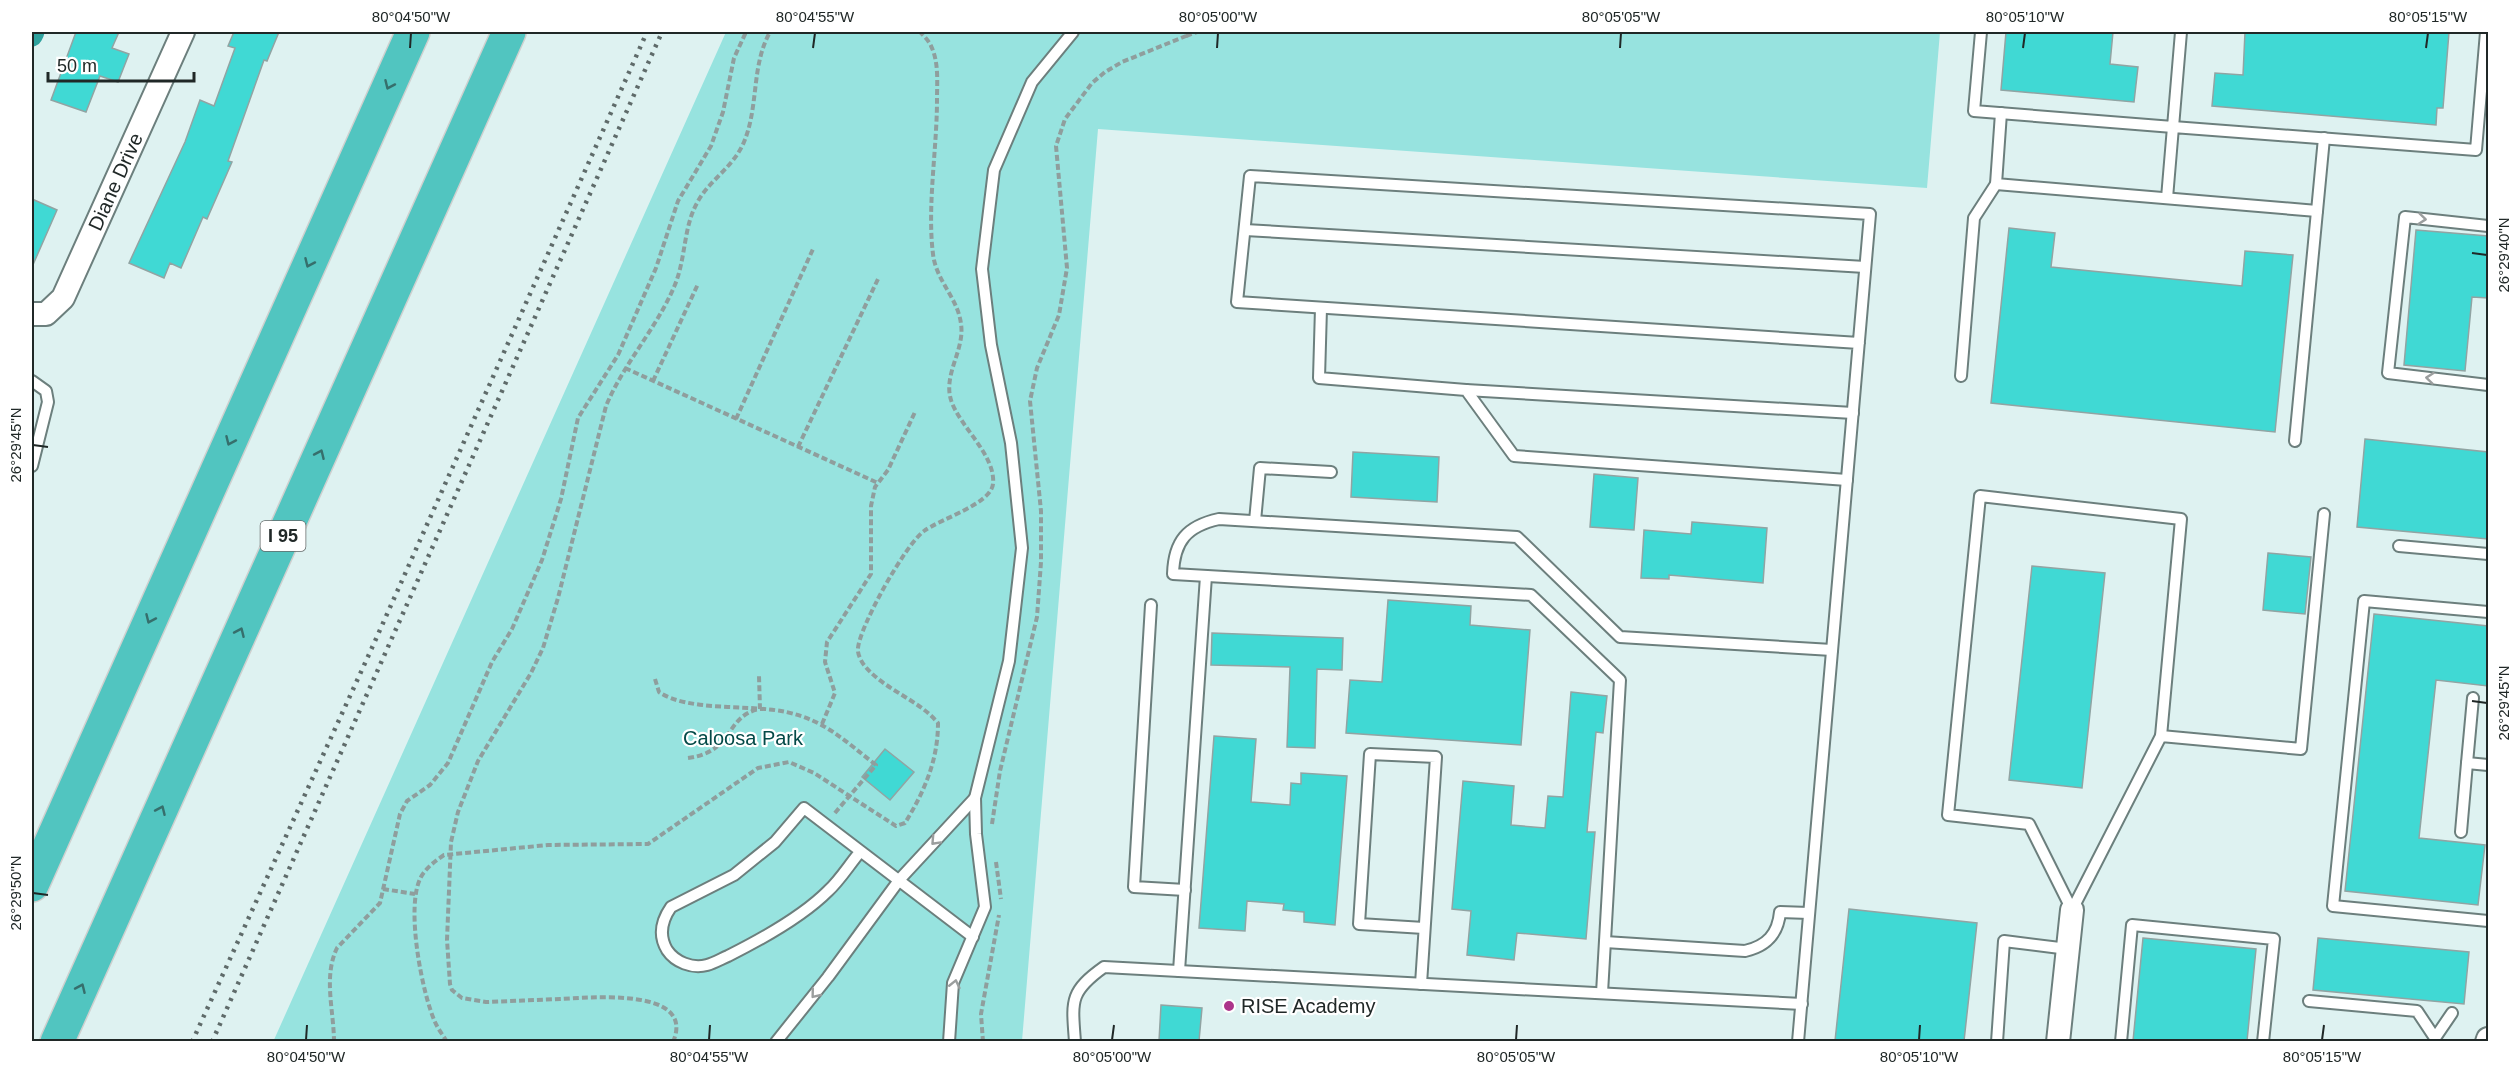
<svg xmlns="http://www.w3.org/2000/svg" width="2520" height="1073" viewBox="0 0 2520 1073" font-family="Arial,sans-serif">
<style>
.green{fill:#97e3df}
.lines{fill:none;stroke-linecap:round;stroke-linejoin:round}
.canal{stroke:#2fa29e;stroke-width:21}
.building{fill:#40d9d4;stroke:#91a4a3;stroke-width:1.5}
.lane-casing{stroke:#6c7f7d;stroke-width:14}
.street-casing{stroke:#6c7f7d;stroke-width:26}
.highway-casing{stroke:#ced0cf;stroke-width:36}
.path{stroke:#8f9e9d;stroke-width:4;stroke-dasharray:6 3;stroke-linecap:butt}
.lane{stroke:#fff;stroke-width:10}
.street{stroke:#fff;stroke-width:22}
.highway{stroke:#51c5c0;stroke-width:33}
.rail{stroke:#5f6b6a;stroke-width:4.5;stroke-dasharray:3 6;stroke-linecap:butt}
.oneway{stroke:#366f6c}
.oneway2{stroke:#9b9e9e}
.ticks{fill:none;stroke:#202827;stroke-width:2}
.poi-dot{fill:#ac348a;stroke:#fff;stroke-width:2}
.labels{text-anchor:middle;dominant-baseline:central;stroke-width:4.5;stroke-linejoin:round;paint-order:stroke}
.shield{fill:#fff;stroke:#636868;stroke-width:1.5}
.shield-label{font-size:18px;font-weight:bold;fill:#202827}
.street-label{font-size:20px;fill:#202827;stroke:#fff}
.park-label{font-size:20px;fill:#044a48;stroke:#fff}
.poi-label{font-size:20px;fill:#202827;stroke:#fff;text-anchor:start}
.neatline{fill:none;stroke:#202827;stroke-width:2}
.ticks-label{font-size:15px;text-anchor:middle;fill:#202827}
</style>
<rect width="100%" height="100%" fill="#def2f1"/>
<path class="green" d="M726 32H1940L1927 188 1098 129 1022 1041 273 1042Z"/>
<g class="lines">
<path class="canal" d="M32 36 34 32"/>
</g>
<g class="building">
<path d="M76 32H119L112 48 129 54 118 82 100 76 86 112 51 100Z"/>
<path d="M234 32H279L267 61 264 60 228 161 232 162 207 219 203 217 181 268 170 263 164 278 129 263 185 142 200 100 214 106 235 48 228 46Z"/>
<path d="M2006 32H2113L2110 64 2138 67 2134 102 2001 90Z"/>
<path d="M2245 32H2449L2443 108H2437L2436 125 2212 106 2215 73 2243 75Z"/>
<path d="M32 199 57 210 32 267Z"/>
<path d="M2009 228 2055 233 2051 267 2242 286 2245 251 2293 255 2275 432 1991 403Z"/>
<path d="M2416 230 2488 236V298L2472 297 2465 371 2404 365Z"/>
<path d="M2365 439 2488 452V539L2357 527Z"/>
<path d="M1353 452 1439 457 1437 502 1351 497Z"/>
<path d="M1594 474 1638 478 1634 530 1590 527Z"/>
<path d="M1692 522 1767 528 1763 583 1669 575V579L1641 578 1644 530 1691 534Z"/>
<path d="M2268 553 2311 557 2305 614 2263 610Z"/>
<path d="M2032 566 2105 573 2082 788 2009 780Z"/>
<path d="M1388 600 1471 606 1470 625 1530 630 1521 745 1346 733 1350 680 1382 682Z"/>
<path d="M2374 614 2488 626V686L2436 680 2419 838 2485 845 2478 905 2345 891Z"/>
<path d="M1212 633 1343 638 1342 670 1317 669 1315 748 1287 747 1290 667 1211 665Z"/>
<path d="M1571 692 1607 696 1603 733 1596 732 1587 832H1595L1586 939 1517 933 1514 960 1467 955 1471 911 1452 909 1463 781 1514 786 1511 825 1545 828 1548 796 1563 797Z"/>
<path d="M1214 736 1256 739 1251 802 1290 805 1291 783 1301 784V773L1347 776 1335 925 1304 922V912L1283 910 1284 904 1247 901 1245 931 1199 928Z"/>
<path d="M885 749 914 772 890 800 862 777Z"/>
<path d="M1849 909 1977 923 1964 1041H1835Z"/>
<path d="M2143 938 2256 949 2247 1041H2133Z"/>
<path d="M2318 938 2469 952 2464 1004 2313 990Z"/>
<path d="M1161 1005 1202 1008 1199 1041H1159Z"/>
</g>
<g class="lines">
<g class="lane-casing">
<g id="lane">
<path d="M1981 32 1974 111 2173 127 2181 32"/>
<path d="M2001 113 1996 184 2317 211"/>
<path d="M2167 198 2173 127 2476 150 2486 32"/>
<path d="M2488 226 2405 217 2388 373 2488 385"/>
<path d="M1245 230 1865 267"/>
<path d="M1321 308 1319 378 1466 390 1514 456 1847 480"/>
<path d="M1961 376 1974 218 1996 184"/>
<path d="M32 381 46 391 48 402 32 466"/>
<path d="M1466 390 1853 413"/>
<path d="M2295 441 2324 138"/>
<path d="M1255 521 1260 468 1331 472"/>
<path d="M2399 546 2488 554"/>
<path d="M1151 605 1134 887 1185 890"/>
<path d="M2488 612 2364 601 2333 906 2488 921"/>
<path d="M2467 763 2473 698"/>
<path d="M2461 832 2467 763 2488 765"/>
<path d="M860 852C849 865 840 880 828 891 802 917 760 940 728 956 721 959 714 963 707 965 692 969 675 962 667 950 658 935 662 920 671 907L734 875 775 842 804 808 973 937"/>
<path d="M2072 910 2029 824 1948 815 1980 496 2181 519 2161 736"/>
<path d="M2072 910 2161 736 2301 749 2324 514"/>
<path d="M1605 942 1745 951C1767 946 1778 934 1780 912L1809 913"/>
<path d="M1179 971 1206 576"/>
<path d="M1421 984 1436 757 1370 754 1359 924 1424 928"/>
<path d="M1602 993 1620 680 1531 595 1173 574C1174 541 1187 526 1219 519L1517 537 1620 637 1832 650"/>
<path d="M2309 1001 2417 1011 2435 1038 2452 1013"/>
<path d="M776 1042 828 977 900 879 975 798"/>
<path d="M949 1042 953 983 985 907 976 834 975 798 1009 661 1022 548 1011 443 991 345 982 269 994 170 1032 82 1073 32"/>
<path d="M1075 1042C1072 1001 1069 992 1104 967L1802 1004"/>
<path d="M1798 1042 1870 214 1250 176 1237 302 1859 343"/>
<path d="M1997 1042 2004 941 2068 949"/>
<path d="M2121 1042 2132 925 2274 939 2263 1042"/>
</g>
</g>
<g class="street-casing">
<g id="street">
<path id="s1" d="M32 314H46L63 298 183 32"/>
<path d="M2058 1042 2072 910"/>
<path d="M2487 1042 2488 1039"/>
</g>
</g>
<g class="highway-casing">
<g id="highway">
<path d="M32 885 413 32"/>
<path d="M57 1042 509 32"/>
</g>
</g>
<g class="path">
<path d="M1186 36 1197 32"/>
<path d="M625 368 878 483"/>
<path d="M653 381 698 284"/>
<path d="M736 419 813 249"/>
<path d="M798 447 878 279"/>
<path d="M655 679 659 692C688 712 750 704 786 712 825 720 846 742 876 765L834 814"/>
<path d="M822 724 835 693 825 662 827 642 871 574V506L875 487 888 470 915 412"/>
<path d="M688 758C735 752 725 715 760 709L759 676"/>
<path d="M992 824 1000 771 1037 617 1041 562V511L1030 401 1037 368 1059 315 1067 268 1056 146 1065 119 1092 83 1105 72 1122 62 1186 36 1184 32"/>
<path d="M996 862 1001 899"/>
<path d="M383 889 415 894"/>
<path d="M334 1042C334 1011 323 977 337 948L380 903 400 814 407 801 430 785 448 763 492 662 512 629 542 560 561 499 578 418 618 355 656 268 678 201 711 146 723 112 734 58 746 32"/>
<path d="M447 1042C443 1035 438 1029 435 1022 422 993 405 906 421 877 426 868 435 861 444 855L548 845 648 844 758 768 789 762 814 773 896 826 905 823C924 792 938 761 938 723 918 699 884 690 864 665 861 661 857 653 858 648 860 626 905 545 924 531 940 519 991 504 993 484 996 455 959 426 951 400 943 374 965 350 961 324 958 298 936 281 933 254 927 206 937 149 937 100 937 82 939 62 931 46 929 41 924 36 920 32"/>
<path d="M673 1042C697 986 587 998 560 999 535 1000 511 1001 486 1002L462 998 452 990 450 984 447 940 451 842 458 812 478 761 531 673 543 648 558 598 606 406C624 363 656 329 674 287 686 260 683 228 697 203 709 180 733 168 744 142 759 106 751 66 770 32"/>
<path d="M983 1042 981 1014 999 915"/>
</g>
<use href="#lane" class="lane"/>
<use href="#street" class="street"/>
<use href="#highway" class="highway"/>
<g class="rail">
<path d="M192 1042 371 650 647 32"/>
<path d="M212 1042 662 32"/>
</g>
</g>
<defs><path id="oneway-chevron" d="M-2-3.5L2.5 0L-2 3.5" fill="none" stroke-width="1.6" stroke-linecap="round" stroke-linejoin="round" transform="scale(1.5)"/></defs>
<g class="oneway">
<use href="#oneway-chevron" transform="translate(389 85) rotate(114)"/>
<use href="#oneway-chevron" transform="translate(309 263) rotate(114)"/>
<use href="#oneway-chevron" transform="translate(230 441) rotate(114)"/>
<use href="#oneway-chevron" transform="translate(320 454) rotate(-66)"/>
<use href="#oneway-chevron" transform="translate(150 619) rotate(114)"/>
<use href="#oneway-chevron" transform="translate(240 632) rotate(-66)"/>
<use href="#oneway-chevron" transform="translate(161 810) rotate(-66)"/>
<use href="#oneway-chevron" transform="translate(81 988) rotate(-66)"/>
</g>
<g class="oneway2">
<use href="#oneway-chevron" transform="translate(2422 219) rotate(6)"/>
<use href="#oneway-chevron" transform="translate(2430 378) rotate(-174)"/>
<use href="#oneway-chevron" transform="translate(935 841) rotate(133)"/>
<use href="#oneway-chevron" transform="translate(955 984) rotate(-77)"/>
<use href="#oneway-chevron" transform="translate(815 994) rotate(129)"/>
</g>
<path class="ticks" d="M410 48 411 33M813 48 815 33M1217 48 1218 33M1620 48 1621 33M2023 48 2025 33M2426 48 2428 33M2472 253 2487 255M33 445 48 447M2472 701 2487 703M33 893 48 895M306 1040 307 1025M709 1040 710 1025M1112 1040 1114 1025M1516 1040 1517 1025M1919 1040 1920 1025M2322 1040 2324 1025"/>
<circle class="poi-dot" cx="1229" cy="1006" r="6"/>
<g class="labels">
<rect class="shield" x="260.5" y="521" width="45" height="30" rx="4.5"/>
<g class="shield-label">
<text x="283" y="536">I 95</text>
</g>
<g class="street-label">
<text stroke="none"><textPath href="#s1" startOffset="165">Diane Drive</textPath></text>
</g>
<g class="park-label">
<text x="743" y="738">Caloosa Park</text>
</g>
<g class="poi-label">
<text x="1241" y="1006">RISE Academy</text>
</g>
</g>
<rect width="2520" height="1073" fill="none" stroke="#ffffff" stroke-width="66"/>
<path d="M48 72v9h146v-9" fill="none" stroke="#202827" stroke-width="3"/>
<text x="57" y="72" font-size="18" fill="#202827" stroke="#ffffff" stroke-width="4.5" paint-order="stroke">50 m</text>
<rect x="33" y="33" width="2454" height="1007" class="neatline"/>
<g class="ticks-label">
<text x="411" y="22">80°04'50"W</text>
<text x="815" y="22">80°04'55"W</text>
<text x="1218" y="22">80°05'00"W</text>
<text x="1621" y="22">80°05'05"W</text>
<text x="2025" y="22">80°05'10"W</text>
<text x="2428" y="22">80°05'15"W</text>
<text transform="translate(2504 255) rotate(-90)" y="5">26°29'40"N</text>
<text transform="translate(16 445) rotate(-90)" y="5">26°29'45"N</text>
<text transform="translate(2504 703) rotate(-90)" y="5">26°29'45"N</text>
<text transform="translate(16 893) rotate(-90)" y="5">26°29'50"N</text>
<text x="306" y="1062">80°04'50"W</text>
<text x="709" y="1062">80°04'55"W</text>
<text x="1112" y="1062">80°05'00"W</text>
<text x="1516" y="1062">80°05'05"W</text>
<text x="1919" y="1062">80°05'10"W</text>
<text x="2322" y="1062">80°05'15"W</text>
</g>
</svg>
